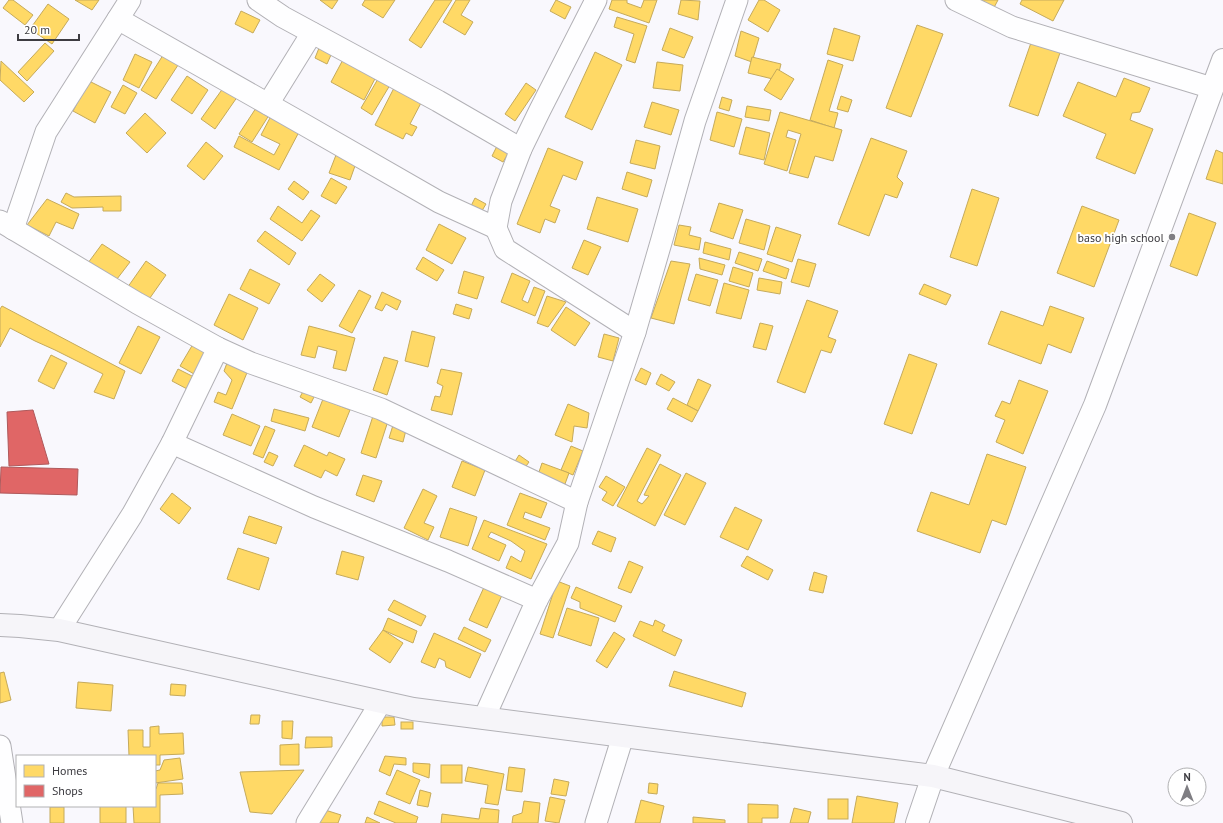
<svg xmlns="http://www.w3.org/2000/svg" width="1223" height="823" viewBox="0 0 1223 823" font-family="'PT Sans',sans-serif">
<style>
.homes{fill:#ffd966;stroke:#c5aa5b}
.shops{fill:#e06666;stroke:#af595b}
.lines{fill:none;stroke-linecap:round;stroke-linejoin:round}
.minor-casing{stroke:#b2b1b6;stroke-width:23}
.tertiary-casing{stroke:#b2b1b6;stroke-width:24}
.secondary-casing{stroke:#b2b1b6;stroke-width:24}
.minor{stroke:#fefeff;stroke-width:21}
.tertiary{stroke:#fefeff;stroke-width:22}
.secondary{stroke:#f6f5f9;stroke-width:22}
.poi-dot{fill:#7f7e83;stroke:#fff;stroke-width:1.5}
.labels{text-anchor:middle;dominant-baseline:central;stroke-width:4;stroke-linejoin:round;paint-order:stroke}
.poi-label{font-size:12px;fill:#3d3c41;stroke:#fff;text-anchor:end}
</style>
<rect width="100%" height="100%" fill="#f9f8fd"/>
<g class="homes">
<path d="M9 0H13L33 15 25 25 3 8Z"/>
<path d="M75 0H99L92 10Z"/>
<path d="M320 0H338L332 9Z"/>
<path d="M365 0H395L383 18 362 5Z"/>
<path d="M435 0H452L421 48 409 40Z"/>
<path d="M456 0H470L461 15 473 22 465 35 443 22Z"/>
<path d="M556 0 571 7 565 19 550 11Z"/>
<path d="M612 0H627V3L641 8 644 0H657L649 23 609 9Z"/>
<path d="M681 0 700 1 698 20 678 14Z"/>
<path d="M759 0H764L780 10 768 32 748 20Z"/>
<path d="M963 0H998L990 15Z"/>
<path d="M1022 0H1064L1053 21 1020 4Z"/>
<path d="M48 4 69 19 52 44 30 29Z"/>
<path d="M241 11 260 20 253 33 235 24Z"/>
<path d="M617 17 647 26 635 63 626 60 634 34 614 27Z"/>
<path d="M917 25 943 34 911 117 886 108Z"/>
<path d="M670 28 693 37 684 58 662 50Z"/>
<path d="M834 28 860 36 853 61 827 54Z"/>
<path d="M741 31 759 38 752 62 735 56Z"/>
<path d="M1033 37 1062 47 1038 116 1009 106Z"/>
<path d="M45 43 54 51 27 81 18 72Z"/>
<path d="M321 43 334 48 327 64 315 58Z"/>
<path d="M165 52 180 62 156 99 141 90Z"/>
<path d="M595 52 622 65 592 130 565 117Z"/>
<path d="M135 54 152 62 139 88 123 80Z"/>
<path d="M346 54 379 71 364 100 331 82Z"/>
<path d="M752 57 781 64 777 80 748 73Z"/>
<path d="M828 60 843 65 829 111 838 113 834 128 810 120Z"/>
<path d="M1 61 34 92 24 102 0 80Z"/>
<path d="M657 62 683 65 680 91 653 88Z"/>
<path d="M777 69 794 79 781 100 764 90Z"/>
<path d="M382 72 390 85 372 115 361 108Z"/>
<path d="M187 76 208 90 192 114 171 100Z"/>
<path d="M1124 78 1150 88 1140 112 1132 113 1130 120 1153 129 1135 174 1096 158 1106 134 1063 116 1078 82 1116 97Z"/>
<path d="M89 81 111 92 95 123 73 111Z"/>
<path d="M526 83 536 90 515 121 505 114Z"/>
<path d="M226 84 240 93 215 129 201 119Z"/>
<path d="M123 85 137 93 125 114 111 107Z"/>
<path d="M395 86 422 101 410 124 417 127 412 136 406 133 403 139 375 125Z"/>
<path d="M841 96 852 100 848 112 837 109Z"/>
<path d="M722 97 732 100 729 111 719 108Z"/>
<path d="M652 102 679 110 671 135 644 127Z"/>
<path d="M258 105 271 112 252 142 239 134Z"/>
<path d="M747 106 771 110 769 121 745 117Z"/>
<path d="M717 112 742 119 734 147 710 140Z"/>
<path d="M780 112 842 130 833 161 815 156 808 178 789 173 801 134 788 130 786 137 796 140 787 171 764 164Z"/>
<path d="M145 113 166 133 147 153 126 133Z"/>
<path d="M271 116 300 130 279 170 234 147 239 136 274 155 280 144 261 135Z"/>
<path d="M746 127 770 133 764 160 739 154Z"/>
<path d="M871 138 907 151 897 177 903 183 897 198 885 194 869 236 838 224Z"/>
<path d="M636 140 660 146 655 169 630 163Z"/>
<path d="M206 142 223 156 204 180 187 166Z"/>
<path d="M499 142 511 149 503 162 492 156Z"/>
<path d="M548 148 583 162 576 180 563 175 550 206 560 210 555 223 545 219 540 233 517 224Z"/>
<path d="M1216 150 1223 153V184L1206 179Z"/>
<path d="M336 155 356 163 350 180 329 173Z"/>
<path d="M627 172 652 180 647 197 622 189Z"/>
<path d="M331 178 347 187 336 204 321 196Z"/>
<path d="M294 181 309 192 303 200 288 189Z"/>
<path d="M972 189 999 198 977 266 950 257Z"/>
<path d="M66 193 74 197 121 196V211H103V207L72 208 61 202Z"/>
<path d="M597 197 638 209 628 242 587 229Z"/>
<path d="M475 198 486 204 480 214 470 208Z"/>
<path d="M47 199 79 214 73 229 56 222 49 236 27 225Z"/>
<path d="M719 203 743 210 733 239 710 231Z"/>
<path d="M278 206 302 223 311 210 320 216 302 241 270 219Z"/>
<path d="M1082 206 1119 220 1094 287 1057 273Z"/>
<path d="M1189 213 1216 223 1197 276 1170 266Z"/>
<path d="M746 219 770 226 764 250 739 243Z"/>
<path d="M439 224 466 238 452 264 426 250Z"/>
<path d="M679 225 691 227 689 235 701 238 699 250 674 245Z"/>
<path d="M776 227 801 235 792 262 767 254Z"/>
<path d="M265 231 296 253 289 265 257 241Z"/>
<path d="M584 240 601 247 588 275 572 268Z"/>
<path d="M705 242 731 249 729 260 703 253Z"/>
<path d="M102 244 130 262 117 279 88 263Z"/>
<path d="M739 252 762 259 758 271 735 263Z"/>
<path d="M423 257 444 270 437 281 416 269Z"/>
<path d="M699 258 725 265 722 275 700 269Z"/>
<path d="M798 259 816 264 809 287 791 282Z"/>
<path d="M146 261 166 275 145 305 125 291Z"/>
<path d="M671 261 690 264 674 324 651 318Z"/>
<path d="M767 261 789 269 786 279 763 271Z"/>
<path d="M733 267 753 273 749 287 729 281Z"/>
<path d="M250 269 280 284 269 304 240 289Z"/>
<path d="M464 271 484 277 477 299 458 293Z"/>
<path d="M512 273 530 281 522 300 528 303 534 287 545 291 535 316 501 302Z"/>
<path d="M320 274 335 285 322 302 307 290Z"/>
<path d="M696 274 718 280 710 306 688 300Z"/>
<path d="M759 278 782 282 780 294 757 290Z"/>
<path d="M724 283 749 290 741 319 716 313Z"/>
<path d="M924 284 951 295 946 305 919 294Z"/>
<path d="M359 290 371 296 352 333 339 326Z"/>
<path d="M382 292 401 301 397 310 386 304 382 311 375 308Z"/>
<path d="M229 294 258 308 243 340 214 325Z"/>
<path d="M547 296 566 302 548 327 537 323Z"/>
<path d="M807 300 838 311 828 337 836 340 831 353 821 350 805 393 777 382Z"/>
<path d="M456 304 472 309 469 319 453 314Z"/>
<path d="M2 306 125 371 114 399 94 392 103 374 55 350 35 341 10 328 0 347V309Z"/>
<path d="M1050 306 1084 318 1071 353 1048 344 1041 364 988 344 1001 311 1043 326Z"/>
<path d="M566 307 590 323 575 346 551 330Z"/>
<path d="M760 323 773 326 766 350 753 347Z"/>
<path d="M138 326 160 337 141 374 119 363Z"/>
<path d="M309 326 355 338 346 371 333 368 337 351 318 346 315 358 301 355Z"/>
<path d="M412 331 435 337 428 367 405 361Z"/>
<path d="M604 334 619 338 613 361 598 357Z"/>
<path d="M196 339 211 347 194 374 180 366Z"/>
<path d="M909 354 937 364 912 434 884 424Z"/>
<path d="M51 355 67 363 54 389 38 381Z"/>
<path d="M230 355 251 363 232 409 214 402 218 392 226 395 232 380 224 371Z"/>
<path d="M384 357 398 361 387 395 373 390Z"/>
<path d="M641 368 651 373 646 385 635 380Z"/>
<path d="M178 369 196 378 189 390 172 381Z"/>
<path d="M441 369 462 373 452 415 431 410 435 396 440 397 443 386 437 383Z"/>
<path d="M661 374 675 382 669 391 656 384Z"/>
<path d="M698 379 711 385 698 411 687 405Z"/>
<path d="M1019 380 1048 391 1023 454 996 442 1005 420 995 416 1002 401 1010 404Z"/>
<path d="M306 386 317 391 311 403 300 397Z"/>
<path d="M673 398 698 411 692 422 667 409Z"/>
<path d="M323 399 350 410 339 437 312 427Z"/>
<path d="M568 404 589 413 587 428 574 426 572 442 555 435Z"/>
<path d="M274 409 309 418 305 431 271 421Z"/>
<path d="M232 414 260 426 251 446 223 435Z"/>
<path d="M373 416 388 421 376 458 361 453Z"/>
<path d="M394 422 407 426 403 442 389 438Z"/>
<path d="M265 426 275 430 263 458 253 454Z"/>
<path d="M304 445 327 456 329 452 345 459 337 476 325 470 321 478 294 466Z"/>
<path d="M571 446 583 451 573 475 561 470Z"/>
<path d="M647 448 661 455 637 501 642 504 649 496 644 495 660 464 681 475 655 526 617 506Z"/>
<path d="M269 452 278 456 273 466 264 462Z"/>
<path d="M987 454 1026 467 1006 525 992 520 980 553 917 531 931 492 969 505Z"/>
<path d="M519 455 529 462 524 469 514 463Z"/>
<path d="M462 461 485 470 475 496 452 487Z"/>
<path d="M542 463 569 473 565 484 538 475Z"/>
<path d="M686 473 706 483 685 525 664 515Z"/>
<path d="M363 475 382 481 374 502 356 495Z"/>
<path d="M606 476 625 487 613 506 602 500 607 492 599 487Z"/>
<path d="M423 489 437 496 424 523 434 527 428 540 404 528Z"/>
<path d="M172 493 191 508 179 524 160 509Z"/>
<path d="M520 493 547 503 541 518 525 512 523 518 550 528 545 540 507 525Z"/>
<path d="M735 507 762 520 748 550 720 537Z"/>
<path d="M450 508 477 517 468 546 440 537Z"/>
<path d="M249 516 282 527 276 544 243 533Z"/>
<path d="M484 520 547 544 531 579 506 568 511 556 521 562 525 551 511 541 491 532 488 537 506 545 499 561 472 549Z"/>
<path d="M598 531 616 538 611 552 592 544Z"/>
<path d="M238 548 269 558 259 590 227 579Z"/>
<path d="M342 551 364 557 358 580 336 574Z"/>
<path d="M747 556 773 570 768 580 741 566Z"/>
<path d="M629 561 643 567 631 593 618 588Z"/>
<path d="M814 572 827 576 823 593 809 590Z"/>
<path d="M557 581 570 586 553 638 540 634Z"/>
<path d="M485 585 503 593 487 628 469 620Z"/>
<path d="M576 587 622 606 615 622 580 608V602L571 598Z"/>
<path d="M394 600 426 616 421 626 388 610Z"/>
<path d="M567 608 599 618 591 646 558 635Z"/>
<path d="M388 618 417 631 413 643 383 630Z"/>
<path d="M655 620 665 625 662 631 682 640 675 656 633 636 640 621 653 626Z"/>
<path d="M464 627 491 640 485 652 458 639Z"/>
<path d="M383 630 403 643 390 663 369 649Z"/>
<path d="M614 632 625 639 607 668 596 661Z"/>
<path d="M434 633 481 654 470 678 446 667 445 661 439 658 435 668 421 662Z"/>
<path d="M674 671 746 693 742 707 669 686Z"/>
<path d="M4 672 11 700 0 703V673Z"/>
<path d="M78 682 113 685 111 711 76 708Z"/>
<path d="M171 684 186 685 185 696 170 695Z"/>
<path d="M251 715H260L259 724H250Z"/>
<path d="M382 717H394L395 725 382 726Z"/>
<path d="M282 721H293L292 739 282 738Z"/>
<rect x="401" y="722" width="12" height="7"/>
<path d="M159 726V734L183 733 184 754 160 755V765H155V756H129L128 730H143V747H150V727Z"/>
<path d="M306 737H332V747L305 748Z"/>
<path d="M299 744V765H280V745Z"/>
<path d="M385 756 406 758V765L394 764 390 776 379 771Z"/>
<path d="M180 758 183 779 155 783V771L160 770 164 760Z"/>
<path d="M413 763 430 764 429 778 413 772Z"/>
<rect x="441" y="765" width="21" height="18"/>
<path d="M468 767 504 774 498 805 485 803 488 785 465 781Z"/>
<path d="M509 767 525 769 522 792 506 790Z"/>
<path d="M304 770 272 814 250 812 240 772Z"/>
<path d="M397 770 420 780 410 804 386 794Z"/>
<path d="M554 779 569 782 566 796 551 794Z"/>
<path d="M158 783H182L183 794 160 795V823H134L133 806H155V789H156Z"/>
<path d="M649 783 658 784 657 794 648 793Z"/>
<path d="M420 790 431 793 428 807 417 805Z"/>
<path d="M857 796 898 803 894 823H852Z"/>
<path d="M550 797 565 800 559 823 545 821Z"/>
<rect x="828" y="799" width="20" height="20"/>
<path d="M641 800 664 806 660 823H635Z"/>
<path d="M379 801 418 817 416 823H396L374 814Z"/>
<path d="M524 801 540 803 538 823H512L513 816 522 813Z"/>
<path d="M748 804 778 805V818H762V823H748Z"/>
<rect x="100" y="806" width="26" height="17"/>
<rect x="50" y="807" width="14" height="16"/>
<path d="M481 808 499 810 498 823H441L442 814 479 819Z"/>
<path d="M794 808 811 812 808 823H790Z"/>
<path d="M322 809 341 815 338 823H318Z"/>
<path d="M367 817 380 823H365Z"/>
<path d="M693 817 725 820V823H693Z"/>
</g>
<g class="shops">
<path d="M33 410 49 464 9 466 7 412Z"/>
<path d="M1 467 78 469 77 495 0 493Z"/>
</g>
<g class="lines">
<g class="minor-casing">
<g id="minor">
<path d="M258 0 283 17 438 101 521 149"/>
<path d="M596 0 540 110 521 149 501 201 496 228 505 249 635 332"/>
<path d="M956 0 1012 27 1212 88"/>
<path d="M118 19 303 124 439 202 496 228"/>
<path d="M268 104 312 33"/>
<path d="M0 221 137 303 218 348 251 363 381 409 577 502 568 543 537 600"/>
<path d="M13 229 46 132 130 0"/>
<path d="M172 443 314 507 448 561 537 600 484 718"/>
<path d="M577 502 635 332 662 239 695 121 737 0"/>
<path d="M59 630 132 515 172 443 218 348"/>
<path d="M0 746 12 823"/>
<path d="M307 823 381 702"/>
<path d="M596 823 623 736"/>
</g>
</g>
<g class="tertiary-casing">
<path id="tertiary" d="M917 823 933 776 1095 405 1223 60"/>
</g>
<g class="secondary-casing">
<path id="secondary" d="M0 625 20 626 59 630 413 709 933 776 1121 823"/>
</g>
<use href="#minor" class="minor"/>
<use href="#tertiary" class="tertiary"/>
<use href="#secondary" class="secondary"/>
</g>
<circle class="poi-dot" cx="1172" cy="237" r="4"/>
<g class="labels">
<g class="poi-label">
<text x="1164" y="237">baso high school</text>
</g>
</g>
<rect x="16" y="755" width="140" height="52" fill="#ffffff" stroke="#b1b1b3"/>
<rect x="24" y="765" width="20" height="12" fill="#ffd966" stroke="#b1b1b3"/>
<text x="52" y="775" font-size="12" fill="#3d3c41">Homes</text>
<rect x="24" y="785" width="20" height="12" fill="#e06666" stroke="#b1b1b3"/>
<text x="52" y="795" font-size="12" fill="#3d3c41">Shops</text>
<g transform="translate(1187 787)"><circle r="19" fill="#ffffff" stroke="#b1b1b3"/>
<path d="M0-3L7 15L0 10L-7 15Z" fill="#7f7e83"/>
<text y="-6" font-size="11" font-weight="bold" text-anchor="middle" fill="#3d3c41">N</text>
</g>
<path d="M18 34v6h61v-6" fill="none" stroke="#3d3c41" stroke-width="2"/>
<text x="24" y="34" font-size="12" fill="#3d3c41" stroke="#ffffff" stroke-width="3" paint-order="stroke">20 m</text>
</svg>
